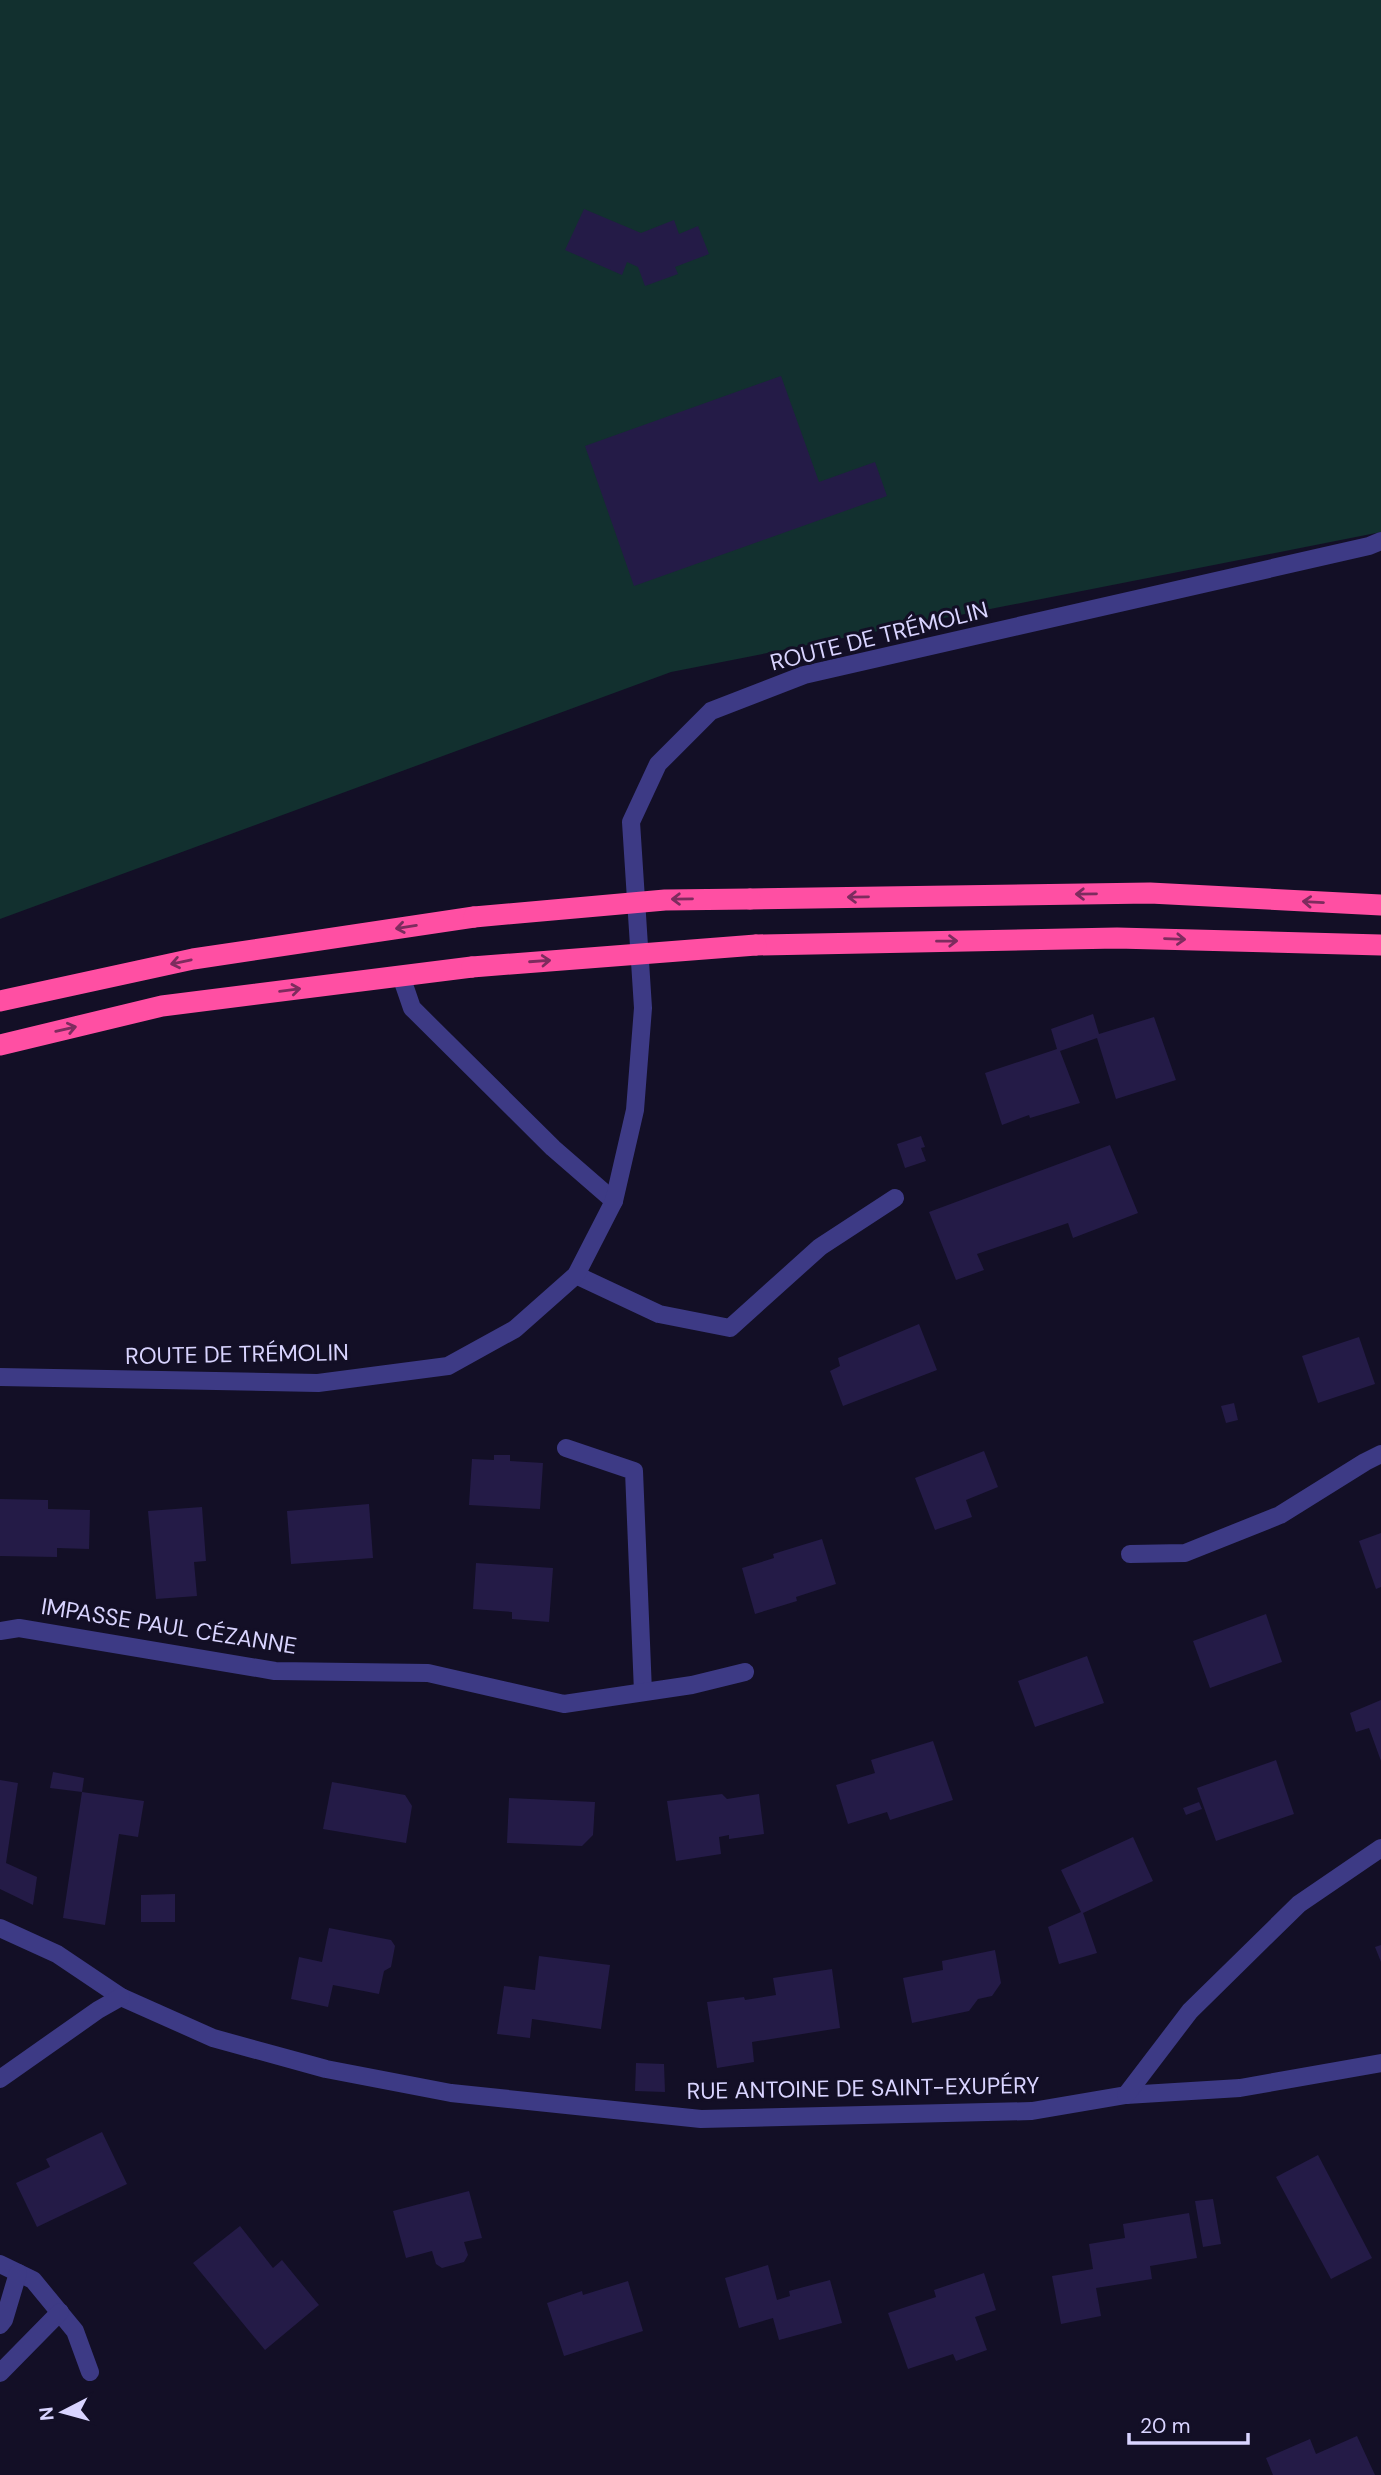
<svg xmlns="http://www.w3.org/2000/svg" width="1381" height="2475" viewBox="0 0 1381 2475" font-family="'DM Sans',sans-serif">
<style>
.green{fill:#12302f}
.building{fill:#241b47}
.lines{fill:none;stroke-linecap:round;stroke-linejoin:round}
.minor{stroke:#3d3a85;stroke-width:18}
.highway{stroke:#ff4fa3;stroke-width:21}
.highway-bridge{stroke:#ff4fa3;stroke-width:21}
.oneway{stroke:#7d2c5e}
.labels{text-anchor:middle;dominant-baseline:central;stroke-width:6;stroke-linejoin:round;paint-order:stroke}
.street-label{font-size:23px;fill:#d9d4ff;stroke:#130f26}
</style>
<rect width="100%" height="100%" fill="#130f26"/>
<path class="green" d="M0 0H1381V532L671 672 0 919Z"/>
<g class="building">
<path d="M584 209 641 233 674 220 679 234 698 226 709 254 675 267 678 274 645 286 638 267 627 262 622 275 565 250Z"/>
<path d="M781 376 819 482 875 462 887 496 634 586 585 446Z"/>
<path d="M1093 1014 1099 1034 1154 1017 1176 1080 1116 1099 1097 1038 1060 1051 1080 1103 1030 1118 1029 1115 1002 1125 985 1073 1057 1049 1051 1029Z"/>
<path d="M921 1136 925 1147 921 1148 926 1161 905 1168 897 1144Z"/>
<path d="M1110 1145 1138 1213 1073 1238 1068 1223 977 1254 984 1270 956 1280 929 1212Z"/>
<path d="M919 1324 937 1370 843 1406 830 1371 840 1366 838 1358Z"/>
<path d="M1359 1337 1375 1384 1318 1403 1302 1356Z"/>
<path d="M1234 1403 1238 1420 1226 1423 1221 1406Z"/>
<path d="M984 1451 998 1487 966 1500 972 1517 935 1530 915 1478Z"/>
<path d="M494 1455H510V1461L543 1463 540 1509 469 1505 472 1459 494 1460Z"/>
<path d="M0 1499 48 1500V1509L90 1510 89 1549 57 1548V1557L0 1556Z"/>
<path d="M369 1504 373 1558 291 1564 287 1511Z"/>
<path d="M202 1507 206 1561 194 1562 197 1596 156 1599 148 1511Z"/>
<path d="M1381 1533V1587L1376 1589 1359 1541Z"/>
<path d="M822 1539 836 1584 796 1597 797 1601 755 1614 742 1568 774 1558 773 1554Z"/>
<path d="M476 1563 553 1568 549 1622 512 1619V1612L473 1609Z"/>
<path d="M1266 1614 1282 1662 1210 1688 1193 1641Z"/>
<path d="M1087 1656 1104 1703 1035 1727 1018 1681Z"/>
<path d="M1381 1700V1761L1369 1728 1356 1732 1350 1713Z"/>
<path d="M933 1741 953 1800 890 1820 887 1812 848 1824 836 1785 875 1773 871 1760Z"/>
<path d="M1276 1760 1294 1814 1216 1841 1197 1788Z"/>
<path d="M53 1772 84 1778 82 1792 50 1788Z"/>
<path d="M0 1780 18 1783 6 1863 37 1877 33 1905 0 1889Z"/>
<path d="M332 1782 405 1795 412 1806 406 1843 323 1829Z"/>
<path d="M82 1792 144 1801 138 1837 119 1834 105 1925 63 1918Z"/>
<path d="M722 1794 727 1799 759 1794 764 1834 729 1839V1835L719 1837 721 1854 676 1861 667 1801Z"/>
<path d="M509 1798 595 1802 593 1835 582 1846 507 1843Z"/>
<path d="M1199 1802 1202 1809 1186 1815 1183 1808Z"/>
<path d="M1133 1837 1153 1881 1083 1913 1097 1953 1059 1964 1048 1927 1081 1912 1061 1870Z"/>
<path d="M175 1894V1922H141V1895Z"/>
<path d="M329 1928 391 1940 395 1946 391 1967 384 1971 379 1994 333 1985 328 2007 291 1999 299 1957 322 1962Z"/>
<path d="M1381 1945V1962L1375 1947Z"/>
<path d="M995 1950 1001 1983 992 1996 978 1999 969 2011 912 2023 903 1978 943 1970 942 1961Z"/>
<path d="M539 1956 610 1965 601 2029 532 2019 530 2038 497 2034 504 1986 535 1990Z"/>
<path d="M832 1969 840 2028 752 2042 754 2062 717 2068 707 2002 744 1997 745 2000 776 1995 773 1978Z"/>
<path d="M636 2063 664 2064 665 2092 635 2091Z"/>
<path d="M102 2132 127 2184 37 2227 16 2183 50 2167 46 2159Z"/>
<path d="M1318 2155 1372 2258 1331 2279 1276 2177Z"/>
<path d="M469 2191 482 2238 464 2242 468 2255 464 2262 442 2268 436 2264 432 2251 406 2258 393 2211Z"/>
<path d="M1213 2199 1221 2244 1203 2247 1195 2201Z"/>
<path d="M1189 2213 1197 2258 1150 2266 1152 2279 1096 2288 1101 2316 1061 2324 1052 2276 1093 2269 1089 2244 1125 2238 1123 2224Z"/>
<path d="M240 2226 273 2268 282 2260 319 2305 265 2350 193 2263Z"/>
<path d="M768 2265 777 2300 790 2296 789 2291 830 2280 842 2323 779 2340 773 2318 739 2328 725 2278Z"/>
<path d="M984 2273 996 2310 975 2317 987 2350 956 2361 953 2354 908 2369 888 2313 936 2297 934 2290Z"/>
<path d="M628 2281 643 2331 564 2356 547 2303 582 2291 583 2295Z"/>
<path d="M1357 2436 1375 2475H1273L1266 2458 1310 2439 1316 2454Z"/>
</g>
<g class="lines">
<g class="minor">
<path d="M401 976 412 1008 553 1148 614 1201"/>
<path d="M576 1275 659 1314 730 1328 820 1247 895 1198"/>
<path d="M0 1377 318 1383 448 1366 515 1329 576 1275 614 1201 635 1110 643 1008 631 822 658 764 711 711 804 675 1369 546 1381 541"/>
<path d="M566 1448 634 1471 643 1692"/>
<path d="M1130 1554 1185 1553 1280 1515 1365 1462 1381 1454"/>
<path d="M0 1631 19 1628 275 1671 428 1673 564 1704 692 1685 745 1672"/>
<path d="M0 1928 57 1954 121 1997 213 2038 326 2069 451 2093 701 2119 1032 2111 1126 2095 1240 2088 1381 2063"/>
<path d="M0 2079 98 2010 121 1997"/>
<path d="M1126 2095 1190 2011 1299 1904 1381 1848"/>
<path d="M0 2264 33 2280 75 2331 90 2372"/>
<path d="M0 2325 4 2320 18 2273"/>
<path d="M0 2373 60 2312"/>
</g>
<g class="highway">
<path d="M750 899 1150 893 1381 905"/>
<path d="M756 945 1117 938 1381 945"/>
<path d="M0 1001 193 959 474 917"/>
<path d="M0 1045 162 1006 472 967"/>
</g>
<g class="highway-bridge">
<path d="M474 917 665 900 750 899"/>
<path d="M472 967 756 945"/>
</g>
</g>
<defs><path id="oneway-shaft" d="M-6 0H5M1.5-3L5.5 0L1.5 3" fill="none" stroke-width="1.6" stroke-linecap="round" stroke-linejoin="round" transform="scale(1.75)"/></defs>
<g class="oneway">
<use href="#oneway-shaft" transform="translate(1086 894) rotate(179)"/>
<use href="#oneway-shaft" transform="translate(858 897) rotate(179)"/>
<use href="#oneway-shaft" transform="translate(682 899) rotate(179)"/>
<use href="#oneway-shaft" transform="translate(1313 902) rotate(-177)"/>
<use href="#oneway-shaft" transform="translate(406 927) rotate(171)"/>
<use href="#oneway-shaft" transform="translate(1175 939) rotate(2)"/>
<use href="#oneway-shaft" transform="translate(947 941) rotate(-1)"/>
<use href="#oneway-shaft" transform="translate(540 961) rotate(-4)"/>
<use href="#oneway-shaft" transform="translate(181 962) rotate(168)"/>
<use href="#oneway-shaft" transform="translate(290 990) rotate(-7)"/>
<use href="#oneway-shaft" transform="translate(66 1029) rotate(-13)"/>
</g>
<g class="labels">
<g class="street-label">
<text transform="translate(879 636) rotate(-14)">ROUTE DE TRÉMOLIN</text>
<text transform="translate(237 1354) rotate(-1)">ROUTE DE TRÉMOLIN</text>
<text transform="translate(169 1626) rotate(9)">IMPASSE PAUL CÉZANNE</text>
<text transform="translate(863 2088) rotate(-1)">RUE ANTOINE DE SAINT-EXUPÉRY</text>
</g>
</g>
<g transform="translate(63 2412) rotate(264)" stroke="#130f26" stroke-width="5" paint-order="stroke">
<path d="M0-5L12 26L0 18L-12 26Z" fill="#d9d4ff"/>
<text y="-10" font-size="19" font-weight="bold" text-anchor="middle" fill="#d9d4ff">N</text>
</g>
<path d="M1129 2433v10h119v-10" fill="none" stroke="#d9d4ff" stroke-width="3.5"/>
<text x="1140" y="2433" font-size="21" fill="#d9d4ff" stroke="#130f26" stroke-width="5" paint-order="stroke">20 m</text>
</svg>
